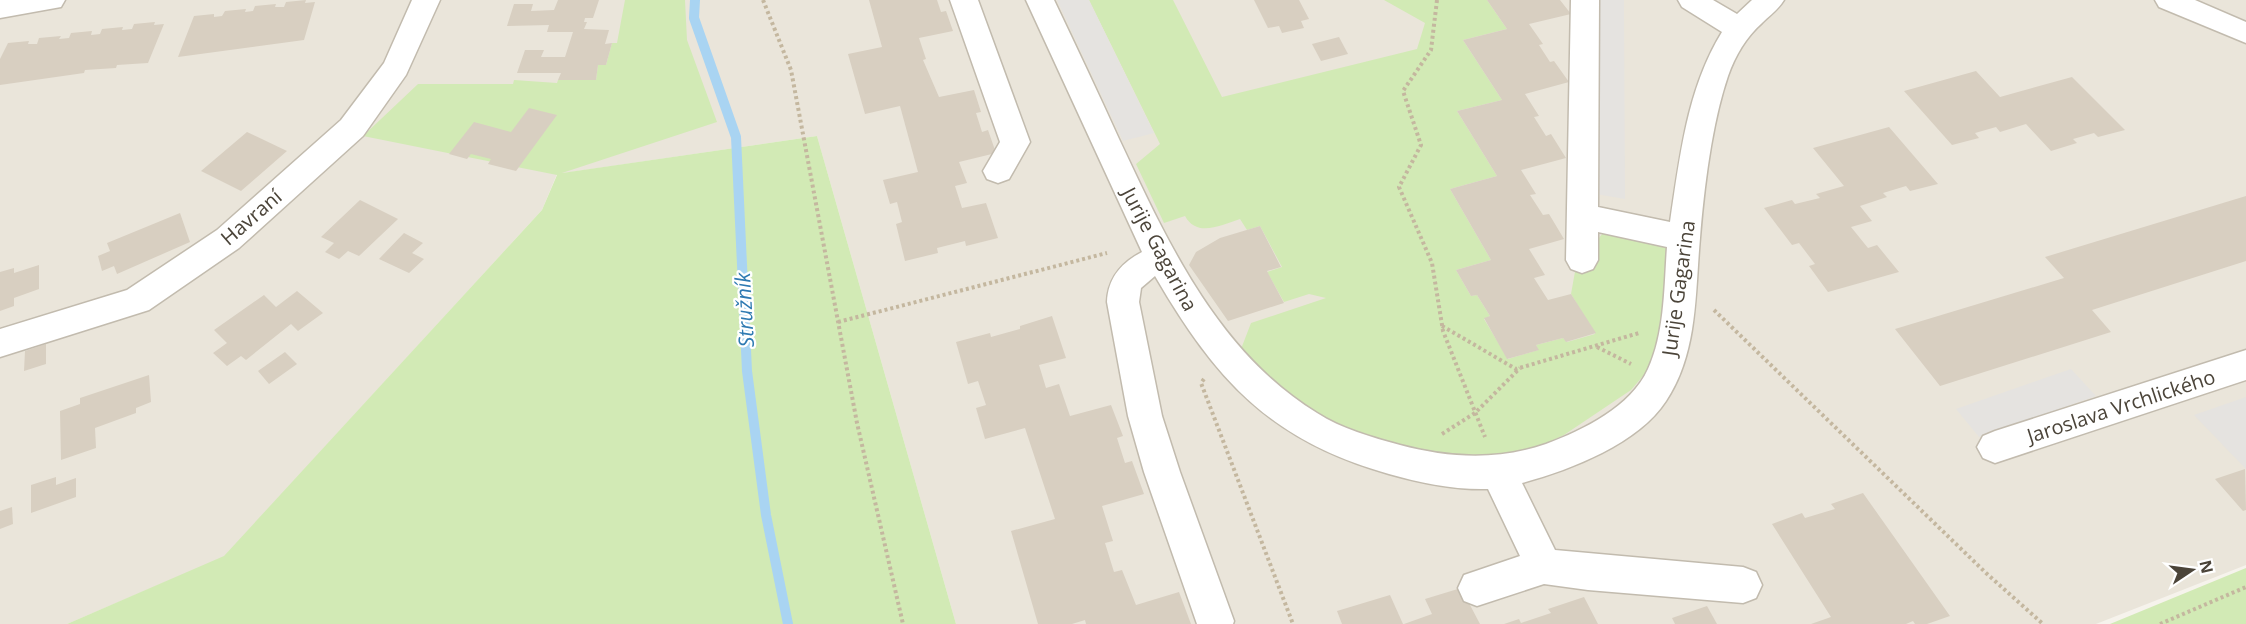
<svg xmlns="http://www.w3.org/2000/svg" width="2246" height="624" viewBox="0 0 2246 624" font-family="'Open Sans',sans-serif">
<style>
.residential{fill:#eae5da}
.green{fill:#d2eab5}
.parking{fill:#e5e3e0}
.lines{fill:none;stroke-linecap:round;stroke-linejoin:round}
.stream{stroke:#a9d4f2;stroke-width:10}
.building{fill:#d8cfc1}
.minor-casing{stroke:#c2bbae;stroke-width:3}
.path{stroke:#c4b79f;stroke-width:4;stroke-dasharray:3 3;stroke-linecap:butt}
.minor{fill:#fff;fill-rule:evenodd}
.labels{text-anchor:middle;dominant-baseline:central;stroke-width:4.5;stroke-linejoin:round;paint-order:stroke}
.street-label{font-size:20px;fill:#4b4439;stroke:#fff}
.water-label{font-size:21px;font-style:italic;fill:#2e7ab2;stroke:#fff}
</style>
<rect width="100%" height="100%" fill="#f6f3ec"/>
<path class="residential" d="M0 0H2246V565L2096 624H956L817 136 557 174 542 210 224 557 67 624H0Z"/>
<g class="green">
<path d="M625 0H685L687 40 717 122 562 173 817 136 956 624H67L224 556 542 210 557 175 363 136 418 84H513L514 80 557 83 558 80H596L598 65H606L612 43H617Z"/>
<path d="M1089 0H1173L1222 97 1417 49 1425 23 1384 0H1487L1507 29 1463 40 1502 100 1457 111 1497 176 1450 189 1491 260 1456 270 1471 296 1477 295 1490 316 1484 319 1508 359 1538 350 1536 345 1563 338 1567 342 1595 334 1571 294 1576 266 1603 233 1609 231 1663 244 1670 254 1661 332 1649 369 1631 390 1564 435 1534 449 1507 456H1443L1380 440 1336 424 1283 392 1241 349 1251 323 1326 298 1309 294 1284 302 1267 272 1282 267 1260 226 1247 230 1240 219C1221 225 1197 238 1185 216L1164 223 1136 164 1160 144Z"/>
<path d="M2246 568V624H2110Z"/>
</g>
<g class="parking">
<path d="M1057 0H1089L1154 133 1123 141Z"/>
<path d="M1593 0H1624L1625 199 1590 193Z"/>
<path d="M2071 369 2096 396 1979 437 1956 409Z"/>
<path d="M2246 397V469L2194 415Z"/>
</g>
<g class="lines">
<path class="stream" d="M695 0 694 18 736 137 747 371 766 515 788 624"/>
</g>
<g class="building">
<path d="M306 0 305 3 315 2 304 40 178 57 194 16 214 14V17L222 16 225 11 246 9 245 12 253 11 255 6 276 4 275 7H284L286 2Z"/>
<path d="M558 0H599L593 18H585L584 22H587L584 29 609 30 605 44 612 43 606 65H598L596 80H558L561 73H517L525 50H544L541 57H565L573 32H547L549 25 507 26 514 4H533L531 11 554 10Z"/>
<path d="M869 0H937L941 12 946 11 953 31 919 38 926 59 923 60 939 97 974 90 981 112 976 113 982 132 988 130 996 153 959 162 967 183 955 186 962 208 986 203 998 238 966 246 965 241 937 248 938 253 905 261 896 224 902 222 897 202 890 204 883 180 918 172 900 106 865 114 848 54 882 47Z"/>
<path d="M1254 0H1299L1309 19 1301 21 1304 28 1282 33 1279 26 1268 28Z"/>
<path d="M1487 0H1560L1571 14 1529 24 1543 44 1539 45 1550 62 1554 61 1569 82 1525 94 1539 116 1534 117 1546 136 1551 134 1566 158 1521 170 1536 194 1530 195 1543 215 1549 214 1564 239 1529 249 1545 275 1534 278 1548 300 1571 294 1596 333 1566 342 1563 338 1536 345 1539 350 1507 359 1484 318 1490 316 1477 295 1471 296 1456 270 1491 260 1450 189 1497 176 1457 111 1502 100 1463 40 1507 29Z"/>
<path d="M155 22 154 25 164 24 148 63 117 65 116 68 85 70 84 73 0 85V59L8 43 29 41 28 44H37L39 38 61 36 59 39 69 38 71 33 92 31 91 35 100 34 102 29 123 27 122 30 132 29 134 24Z"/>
<path d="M1339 37 1348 54 1321 61 1312 44Z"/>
<path d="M1976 71 2000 97 2072 77 2125 130 2098 137 2094 133 2073 139 2077 143 2051 151 2026 124 2000 132 1996 127 1975 133 1979 138 1952 145 1904 91Z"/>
<path d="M529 108 557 115 516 171 488 164 491 159 471 154 467 159 449 154 474 122 511 132Z"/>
<path d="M1889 127 1938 184 1910 191 1906 186 1883 193 1887 197 1860 206 1872 221 1851 227 1868 248 1877 245 1899 272 1828 292 1809 266 1815 264 1799 243 1792 245 1764 208 1792 200 1795 204 1820 198 1816 194 1844 186 1813 148Z"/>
<path d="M247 132 287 151 241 191 201 171Z"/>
<path d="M2246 196V261L2092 310 2111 332 1940 386 1895 329 2064 278 2045 257Z"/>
<path d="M360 200 398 219 359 256 348 251 339 259 325 252 334 243 321 237Z"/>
<path d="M180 213 190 242 117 274 114 266 102 271 98 256 110 251 107 243Z"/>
<path d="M1260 226 1281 267 1267 271 1284 303 1228 321 1189 265 1196 252 1220 238Z"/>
<path d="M404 233 423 243 412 253 424 259 409 273 379 259Z"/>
<path d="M39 265V289L14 298V306L0 311V272L14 268V273Z"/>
<path d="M297 291 323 313 298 331 291 324 246 360 241 356 227 366 213 353 227 343 214 330 264 295 276 307Z"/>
<path d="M1052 316 1066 358 1039 365 1046 388 1059 384 1070 416 1111 405 1123 436 1117 438 1125 463 1132 461 1144 494 1102 506 1113 541 1105 543 1114 572 1122 570 1136 605 1179 592 1191 624H1086L1085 620 1072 624H1038L1011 531 1055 519 1025 428 985 439 976 408 986 405 978 381 968 384 956 342 990 333 991 337 1020 329V326Z"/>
<path d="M46 344V364L24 371 25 351Z"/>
<path d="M285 352 297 364 269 384 258 371Z"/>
<path d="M149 375 151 402 136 408V413L95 428 96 448 61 460 60 411 80 404V398Z"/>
<path d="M2245 469 2246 510 2243 511 2215 479Z"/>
<path d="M56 477V485L76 478V497L31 513V485Z"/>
<path d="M1863 493 1950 616 1927 624H1915L1913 621 1906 624H1811L1831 617 1772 524 1802 513 1805 518 1835 509 1831 504Z"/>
<path d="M12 507 13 524 0 529V511Z"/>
<path d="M1461 588 1480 624H1404L1432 614 1425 599Z"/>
<path d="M1390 595 1403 624H1342L1337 611Z"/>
<path d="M1584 597 1598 624H1504L1519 619 1521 623 1551 613 1548 609Z"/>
<path d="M1707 606 1717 624H1675L1672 618Z"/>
</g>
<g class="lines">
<g class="minor-casing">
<g id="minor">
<path d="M0 0H65L61 7 0 18Z"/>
<path d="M412 0H440L406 75 363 136 239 248 149 310 0 357V329L127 290 217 230 341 120 384 63Z"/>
<path d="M950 0H978L1030 142 1009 179 998 183 987 179 983 171 1000 142Z"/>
<path d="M1026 0H1054C1076 46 1098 93 1119 139 1167 241 1217 352 1317 413 1342 429 1371 437 1400 445 1449 458 1497 461 1546 444 1583 430 1631 407 1648 369 1665 332 1664 287 1667 247L1598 232V260L1593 269 1582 273 1571 269 1566 260 1571 0H1599L1598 207 1670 222C1680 156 1687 89 1722 32L1682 7 1678 0H1713L1737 14 1752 0H1784C1778 10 1770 15 1762 23 1746 37 1735 56 1728 76 1712 123 1704 188 1700 238 1695 293 1698 353 1666 401 1638 444 1570 470 1522 483L1555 550 1743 567 1756 572 1762 585 1756 598 1743 603 1588 590 1544 584 1477 606 1464 601 1458 588 1464 575 1520 556 1488 489C1454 490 1421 483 1389 474 1270 441 1215 379 1155 276L1141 288 1139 302 1162 416 1180 472 1234 621 1233 624H1197L1144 472 1128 416 1107 302C1108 278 1121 263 1142 252Z"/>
<path d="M2155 0H2195L2246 22V43L2159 7Z"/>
<path d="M2246 350V380L1995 463 1983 458 1977 447 1983 436 1995 431Z"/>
</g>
</g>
<g class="path">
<path d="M763 0 791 70 857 423 903 624"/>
<path d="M1437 0 1431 50 1403 91 1421 145 1399 187 1432 263 1443 331 1485 437"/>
<path d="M1714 310 1986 573 2043 624"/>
<path d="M838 322 1107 253"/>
<path d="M1442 326 1516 369 1639 333"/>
<path d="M1597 347 1631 364"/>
<path d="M1204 379 1201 383 1293 624"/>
<path d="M1442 434 1475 413 1520 368"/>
<path d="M2160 624 2246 587"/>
</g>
<use href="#minor" class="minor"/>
</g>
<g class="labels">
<g class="street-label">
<text transform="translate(251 217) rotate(-41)">Havraní</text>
<text transform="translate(1160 249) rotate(62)">Jurije Gagarina</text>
<text transform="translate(1678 288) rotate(-82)">Jurije Gagarina</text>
<text transform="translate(2121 406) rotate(-18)">Jaroslava Vrchlického</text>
</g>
<g class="water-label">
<text transform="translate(744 310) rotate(-93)">Stružník</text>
</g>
</g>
<g transform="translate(2192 570) rotate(77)" stroke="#ffffff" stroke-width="4.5" paint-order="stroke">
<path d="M0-4.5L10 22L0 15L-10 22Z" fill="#4b4439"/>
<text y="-9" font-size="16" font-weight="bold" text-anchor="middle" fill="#4b4439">N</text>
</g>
</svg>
